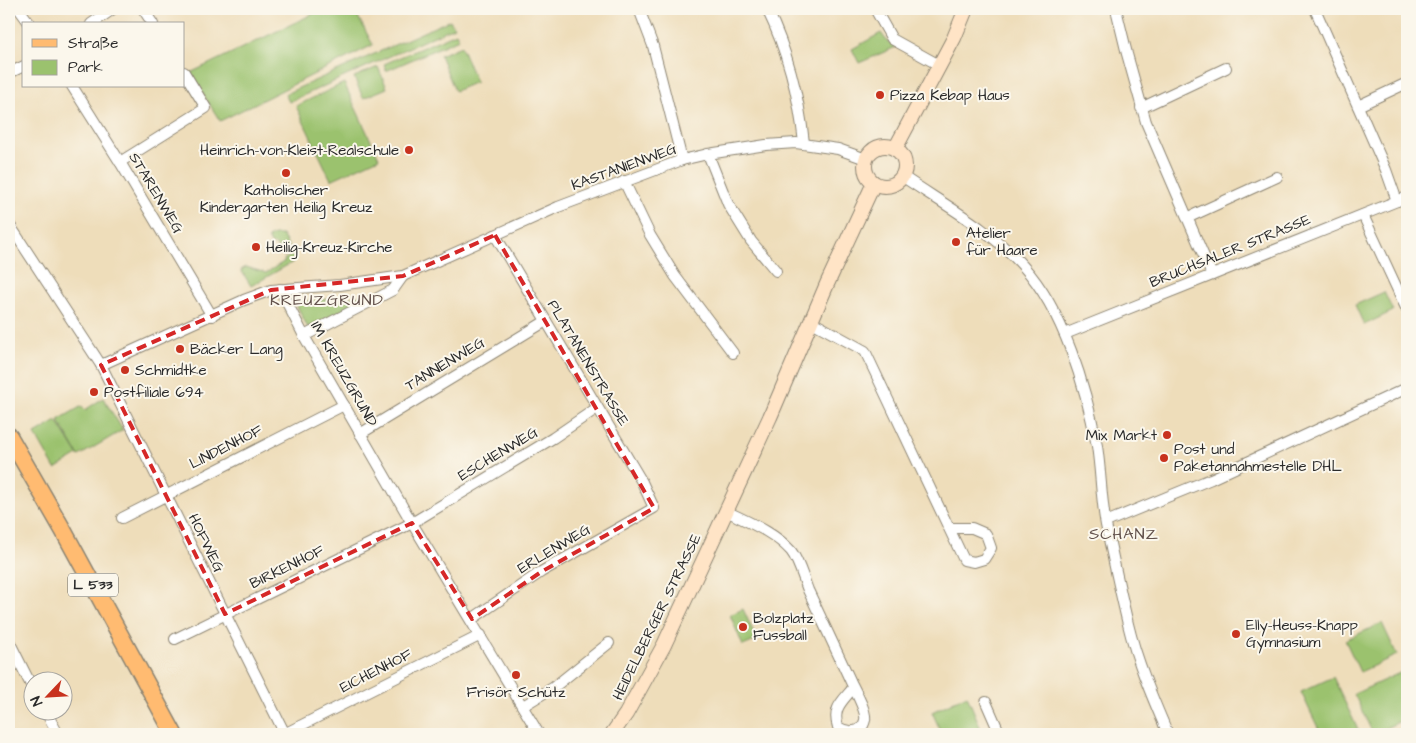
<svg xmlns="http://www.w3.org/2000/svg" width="1416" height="743" viewBox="0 0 1416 743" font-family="'Architects Daughter',sans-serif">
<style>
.green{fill:#9bc26e;stroke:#63764c}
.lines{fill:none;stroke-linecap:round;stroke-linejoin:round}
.minor-casing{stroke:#8c8472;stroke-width:12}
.secondary-casing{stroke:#8c8472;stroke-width:16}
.primary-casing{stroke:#8c8472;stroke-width:19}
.minor{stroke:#fff;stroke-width:10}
.secondary{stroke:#ffe4c6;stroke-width:14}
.primary{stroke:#ffbb71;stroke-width:16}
.marked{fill:none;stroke:#d62828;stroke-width:4;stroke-dasharray:10 6;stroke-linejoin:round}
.poi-dot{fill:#c8321e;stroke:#fbf7ec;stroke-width:2}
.labels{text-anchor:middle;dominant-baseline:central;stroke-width:4;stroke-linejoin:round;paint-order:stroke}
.shield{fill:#fbf7ec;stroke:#696865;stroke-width:1}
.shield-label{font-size:14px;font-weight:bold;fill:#2b2b2b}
.poi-label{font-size:15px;fill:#2b2b2b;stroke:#fbf7ec;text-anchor:start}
.street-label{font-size:15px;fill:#2b2b2b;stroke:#fbf7ec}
.neighbourhood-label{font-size:16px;letter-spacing:1px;fill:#63524c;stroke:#fbf7ec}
</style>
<rect width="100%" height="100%" fill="#fbf7ec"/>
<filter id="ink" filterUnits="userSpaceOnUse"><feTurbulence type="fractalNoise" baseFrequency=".02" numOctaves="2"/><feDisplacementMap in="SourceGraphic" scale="10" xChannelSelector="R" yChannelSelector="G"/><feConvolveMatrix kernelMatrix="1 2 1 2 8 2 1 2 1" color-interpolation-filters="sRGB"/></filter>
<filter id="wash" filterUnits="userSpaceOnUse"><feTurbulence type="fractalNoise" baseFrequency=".0096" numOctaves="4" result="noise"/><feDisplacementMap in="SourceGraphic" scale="20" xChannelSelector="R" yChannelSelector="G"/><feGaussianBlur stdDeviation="1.12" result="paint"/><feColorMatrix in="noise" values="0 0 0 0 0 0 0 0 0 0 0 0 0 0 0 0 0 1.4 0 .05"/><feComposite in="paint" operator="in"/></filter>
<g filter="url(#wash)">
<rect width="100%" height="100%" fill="#eeddba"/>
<g class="green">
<path d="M323 9H354L373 45 220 121 190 73Z"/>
<path d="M450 20 454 27 289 102 285 94Z"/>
<path d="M456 33 459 39 386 71 384 64Z"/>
<path d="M881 33 887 41 896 47 859 63 852 49Z"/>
<path d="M461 46 476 82 455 91 440 55Z"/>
<path d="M378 67 387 88 363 98 354 77Z"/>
<path d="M344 83 379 158 331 180 296 106Z"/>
<path d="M274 235H282L292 252 283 256 276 245 271 244 268 238Z"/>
<path d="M294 255 293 262 251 286 241 270 246 267 266 273 285 261 284 259Z"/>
<path d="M378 292 308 328 295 302 354 297Z"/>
<path d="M1384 292 1393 311 1364 325 1355 305Z"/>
<path d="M103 398 123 430 79 456 58 420 82 406 85 410Z"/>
<path d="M57 421 78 455 55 469 35 434Z"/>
<path d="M743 609 757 640 743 646 730 615Z"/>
<path d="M1382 623 1397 655 1360 672 1345 640Z"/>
<path d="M1404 671 1407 677V718L1373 734 1354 694Z"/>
<path d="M1333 677 1360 734H1321L1301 692Z"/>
<path d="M967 695 983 734H942L932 712Z"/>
</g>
</g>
<g filter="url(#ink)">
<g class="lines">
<g class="minor-casing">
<g id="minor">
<path d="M19 9 30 24"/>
<path d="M143 9 153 24"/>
<path d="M639 9 653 46 682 160"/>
<path d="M767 9C788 52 799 96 804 143"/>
<path d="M875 9 892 39 939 65"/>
<path d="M1116 9 1127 54 1146 122 1212 275"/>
<path d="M1315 9 1386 170 1397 201"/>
<path d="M91 24 113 9"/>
<path d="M9 73 24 66"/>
<path d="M72 86 120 162 212 316"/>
<path d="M1358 106 1407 83"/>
<path d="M1141 108 1226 68"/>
<path d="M708 154 728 204 751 241 776 271"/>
<path d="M120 162 206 108 184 72"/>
<path d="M902 176C943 204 990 229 1023 266 1064 311 1086 388 1097 446 1101 472 1101 499 1106 525 1113 558 1120 591 1128 624 1137 662 1153 699 1168 734"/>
<path d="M624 181 650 235 675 276 733 353"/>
<path d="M1363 215 1407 310"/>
<path d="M1187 218 1277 177"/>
<path d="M9 224 101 365 285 734"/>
<path d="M280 289 304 336 412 523 539 734"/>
<path d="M812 322 865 351 964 560 974 562 984 559 991 548 986 534 972 528H950"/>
<path d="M1065 334 1407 197"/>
<path d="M304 336 393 290 403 276"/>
<path d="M101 365 244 300 271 290 340 285 403 276 558 207 682 160 708 154 766 145 796 143 838 149 866 159"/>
<path d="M360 434 546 321"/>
<path d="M726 511C748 522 774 532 791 551 799 561 803 578 808 590 822 620 836 650 850 680 854 689 867 711 865 720 862 734 847 733 838 727 832 708 842 702 853 688"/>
<path d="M122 518 344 405"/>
<path d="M1106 522 1211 479 1407 388"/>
<path d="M472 619 541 572 654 508 642 482 495 235"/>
<path d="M175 639 412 523 553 438 597 408"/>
<path d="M9 641 32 687"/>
<path d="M986 702 1000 734"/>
<path d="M523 706 554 687 609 643"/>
<path d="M45 710 58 734"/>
<path d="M284 734 481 635"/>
</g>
</g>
<g class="secondary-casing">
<g id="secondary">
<circle cx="885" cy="166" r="20"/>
<path d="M895 149 954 38 966 9"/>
<path d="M612 734 626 714 664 645 770 417 827 284 874 183"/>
</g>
</g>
<g class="primary-casing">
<path id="primary" d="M9 436 63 530 174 734"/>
</g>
<use href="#minor" class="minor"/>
<use href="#secondary" class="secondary"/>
<use href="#primary" class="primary"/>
</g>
</g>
<path class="marked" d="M495 235 654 508 541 572 472 619 412 523 225 614 101 365 271 290 403 276Z"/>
<g class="poi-dot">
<circle cx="880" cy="95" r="5"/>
<circle cx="409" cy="150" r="5"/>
<circle cx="286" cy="173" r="5"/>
<circle cx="956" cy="242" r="5"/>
<circle cx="256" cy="247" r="5"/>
<circle cx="180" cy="349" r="5"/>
<circle cx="125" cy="370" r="5"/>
<circle cx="94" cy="392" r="5"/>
<circle cx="1167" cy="435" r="5"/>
<circle cx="1164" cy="458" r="5"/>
<circle cx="743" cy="627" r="5"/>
<circle cx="1236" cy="634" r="5"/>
<circle cx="516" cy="675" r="5"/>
</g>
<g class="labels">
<rect class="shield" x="68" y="573.5" width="50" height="23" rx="4"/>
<g class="shield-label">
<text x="93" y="585">L 533</text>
</g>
<g class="poi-label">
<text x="890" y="95">Pizza Kebap Haus</text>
<text x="399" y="150" text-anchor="end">Heinrich-von-Kleist-Realschule</text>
<text x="286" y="190" text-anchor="middle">Katholischer<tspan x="286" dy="17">Kindergarten Heilig Kreuz</tspan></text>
<text x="966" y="233">Atelier<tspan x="966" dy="17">für Haare</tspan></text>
<text x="266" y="247">Heilig-Kreuz-Kirche</text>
<text x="190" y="349">Bäcker Lang</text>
<text x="135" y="370">Schmidtke</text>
<text x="104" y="392">Postfiliale 694</text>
<text x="1157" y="435" text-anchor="end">Mix Markt</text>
<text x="1174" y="449">Post und<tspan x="1174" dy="17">Paketannahmestelle DHL</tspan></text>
<text x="753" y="618">Bolzplatz<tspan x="753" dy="17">Fussball</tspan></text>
<text x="1246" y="625">Elly-Heuss-Knapp<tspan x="1246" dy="17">Gymnasium</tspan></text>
<text x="516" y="692" text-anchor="middle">Frisör Schütz</text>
</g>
<g class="street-label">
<text transform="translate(624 167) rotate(-20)">KASTANIENWEG</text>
<text transform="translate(156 193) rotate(59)">STARENWEG</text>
<text transform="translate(1230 251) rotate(-22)">BRUCHSALER STRASSE</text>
<text transform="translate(588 363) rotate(59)">PLATANENSTRASSE</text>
<text transform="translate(445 364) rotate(-31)">TANNENWEG</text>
<text transform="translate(344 374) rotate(60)">IM KREUZGRUND</text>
<text transform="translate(226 447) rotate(-27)">LINDENHOF</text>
<text transform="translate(498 454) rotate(-31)">ESCHENWEG</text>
<text transform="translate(206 543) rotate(64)">HOFWEG</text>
<text transform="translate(554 549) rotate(-31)">ERLENWEG</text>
<text transform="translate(287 567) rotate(-26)">BIRKENHOF</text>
<text transform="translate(657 617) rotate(-64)">HEIDELBERGER STRASSE</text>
<text transform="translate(376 671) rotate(-27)">EICHENHOF</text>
</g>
<g class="neighbourhood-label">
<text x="327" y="300">KREUZGRUND</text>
<text x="1124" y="534">SCHANZ</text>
</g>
</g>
<rect width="1416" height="743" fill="none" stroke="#fbf7ec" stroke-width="30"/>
<rect x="22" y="22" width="162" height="65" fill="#fbf7ec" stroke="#a8a59f"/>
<rect x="32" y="39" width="25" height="8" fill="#ffbb71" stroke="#a8a59f"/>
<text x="68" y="48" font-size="15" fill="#2b2b2b">Straße</text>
<rect x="32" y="60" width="25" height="15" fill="#9bc26e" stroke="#a8a59f"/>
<text x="68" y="72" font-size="15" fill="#2b2b2b">Park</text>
<g transform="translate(48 696) rotate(245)"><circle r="24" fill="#fbf7ec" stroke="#a8a59f"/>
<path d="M0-4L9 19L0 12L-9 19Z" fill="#c8321e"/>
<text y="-8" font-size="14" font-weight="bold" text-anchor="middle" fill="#2b2b2b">N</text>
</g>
</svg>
